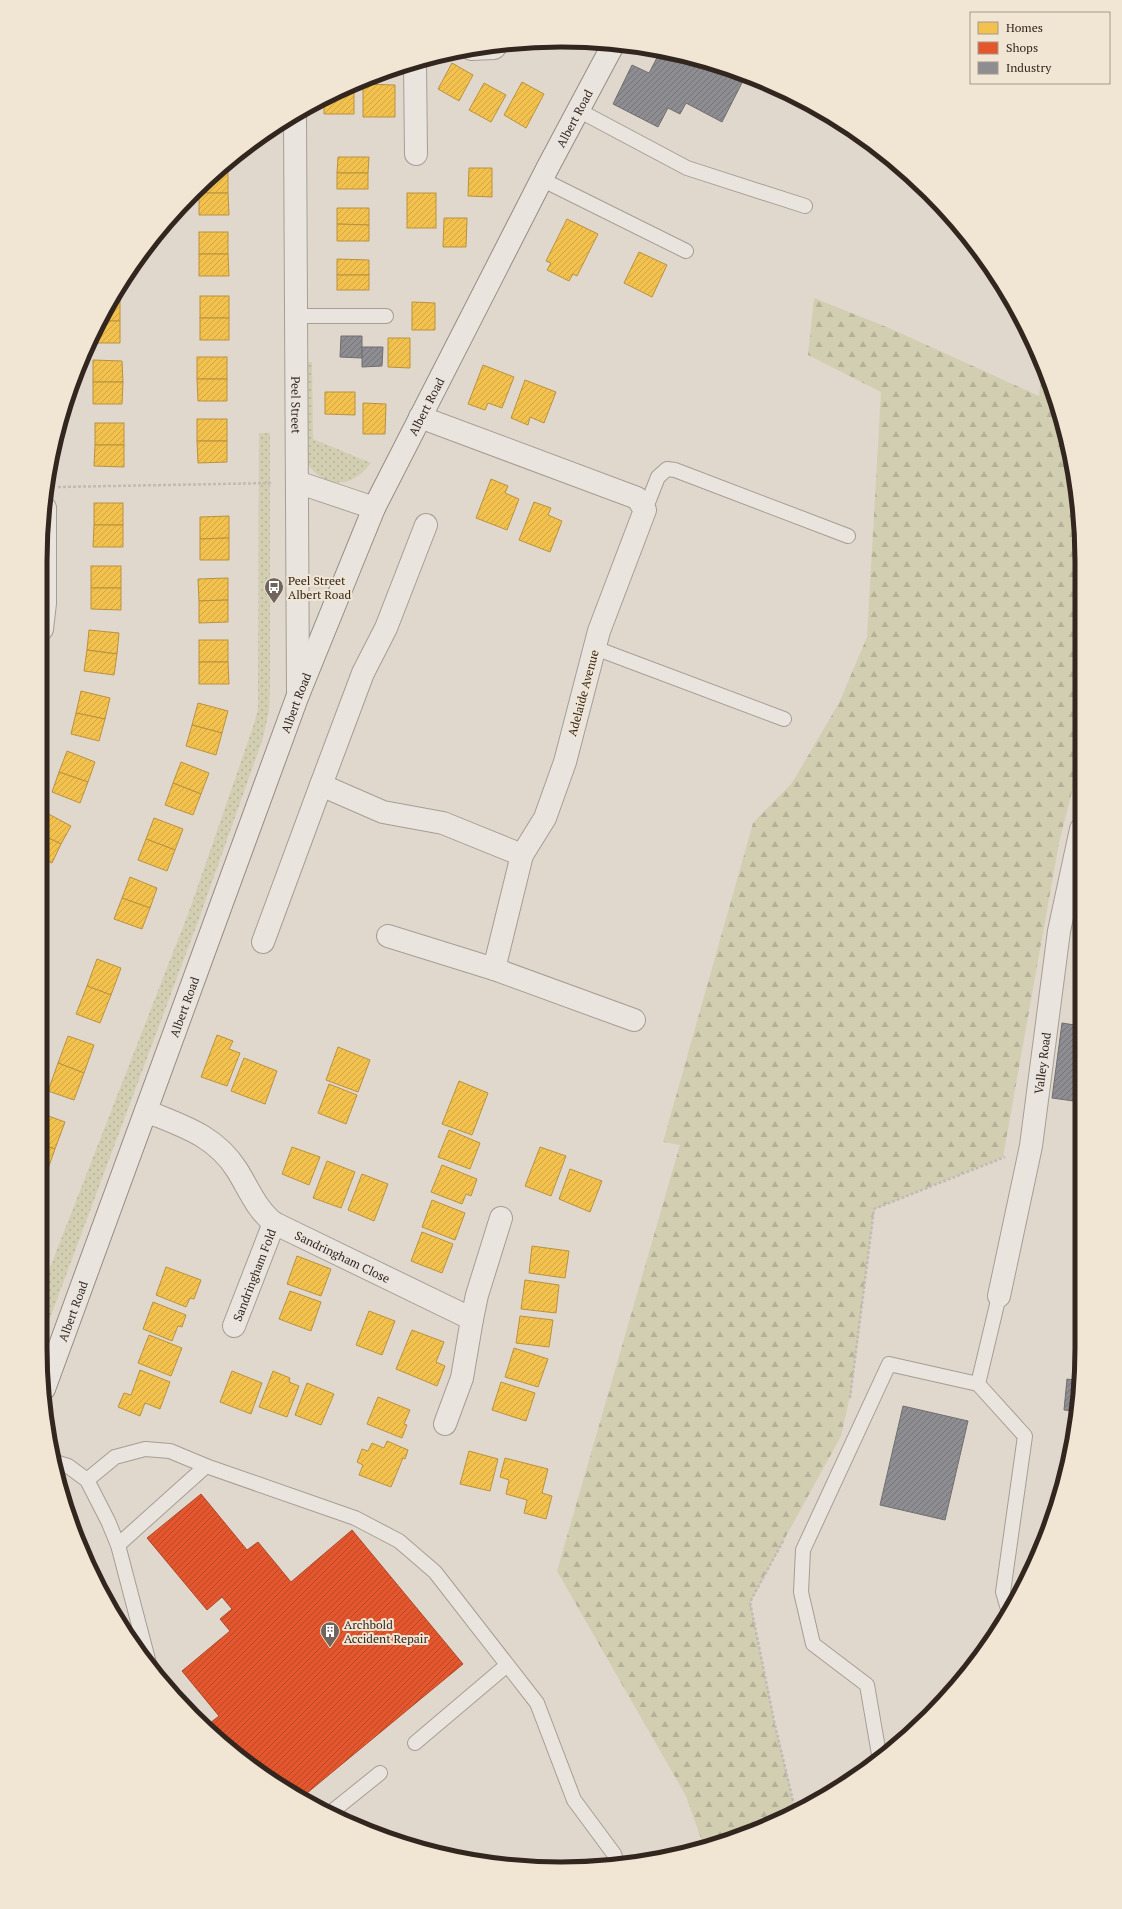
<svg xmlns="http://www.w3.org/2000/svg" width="1122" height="1909" viewBox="0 0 1122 1909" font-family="'PT Serif',serif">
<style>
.grass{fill:url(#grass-dots)}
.forest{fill:url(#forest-firs)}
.homes{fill:url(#homes-hatch);stroke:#b99240}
.shops{fill:url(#shops-hatch);stroke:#af482a}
.industry{fill:url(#industry-hatch);stroke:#726e70}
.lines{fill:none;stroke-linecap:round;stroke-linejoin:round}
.lane-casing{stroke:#a59e96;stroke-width:16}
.street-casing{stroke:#a59e96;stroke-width:24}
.secondary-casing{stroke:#958d86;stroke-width:24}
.path{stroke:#c1bbb4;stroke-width:2.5;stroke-dasharray:3 2;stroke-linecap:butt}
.lane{stroke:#e9e4dd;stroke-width:14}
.street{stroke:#e9e4dd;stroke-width:22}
.secondary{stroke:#e9e4dd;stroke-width:22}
.labels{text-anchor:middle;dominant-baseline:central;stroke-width:4;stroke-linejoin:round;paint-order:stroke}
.street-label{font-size:12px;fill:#33261f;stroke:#f1e5d3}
.poi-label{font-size:12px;fill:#33261f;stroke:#f1e5d3;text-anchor:start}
.rim{fill:none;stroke:#33261f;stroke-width:5}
</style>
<defs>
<pattern id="grass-dots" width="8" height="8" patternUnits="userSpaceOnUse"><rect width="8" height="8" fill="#d1ceb1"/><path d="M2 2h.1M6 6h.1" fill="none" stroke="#b4b198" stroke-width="1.8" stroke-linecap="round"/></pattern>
<pattern id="forest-firs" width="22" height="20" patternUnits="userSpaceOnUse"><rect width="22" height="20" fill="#d1ceb1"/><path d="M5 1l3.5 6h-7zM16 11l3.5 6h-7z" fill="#b4b198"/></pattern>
<pattern id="homes-hatch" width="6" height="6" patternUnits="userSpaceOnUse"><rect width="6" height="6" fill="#f2c14e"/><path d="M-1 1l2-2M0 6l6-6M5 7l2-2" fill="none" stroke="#d0a644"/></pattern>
<pattern id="shops-hatch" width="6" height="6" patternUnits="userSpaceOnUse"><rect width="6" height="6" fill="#e4572e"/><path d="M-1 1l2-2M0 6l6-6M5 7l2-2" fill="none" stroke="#b94827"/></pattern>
<pattern id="industry-hatch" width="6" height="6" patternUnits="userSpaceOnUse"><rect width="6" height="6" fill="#8d8d92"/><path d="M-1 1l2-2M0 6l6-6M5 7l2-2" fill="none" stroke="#747377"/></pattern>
</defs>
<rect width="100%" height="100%" fill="#e0d8cd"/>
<g class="grass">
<path d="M302 362H312L313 439 371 463C352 489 324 489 306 462Z"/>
<path d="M259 433H270V686L269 711 263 738 200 916 44 1334V1283L190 909 253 727 258 710Z"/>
</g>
<path class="forest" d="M814 298 889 328 1039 396 1043 368 1054 394 1081 527V756L1059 843 1003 1157 874 1209 851 1392 841 1436 750 1602 774 1721 795 1809 760 1829 704 1847 686 1796 557 1571 680 1145 663 1142 753 823 792 783 839 703 867 637 881 392 808 355Z"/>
<g class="homes">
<path d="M452 63 473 75 459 101 438 89Z"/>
<path d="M522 82 544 94 526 128 504 115Z"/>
<path d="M484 83 506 95 491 122 469 110Z"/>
<path d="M363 84 395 85V117H363Z"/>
<path d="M350 86H354V114H324V100Z"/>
<path d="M338 157H369L368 173H337Z"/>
<path d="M469 168H492V197L468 196Z"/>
<path d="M219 171H228V193H199V188Z"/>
<rect x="337" y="173" width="31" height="16"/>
<path d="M199 193H228L229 215H199Z"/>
<rect x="407" y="193" width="29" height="35"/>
<path d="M337 208H369V225L337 224Z"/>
<path d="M444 218H467L466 247H443Z"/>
<path d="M567 219 598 234 577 276 573 274 569 281 547 270 551 263 546 261Z"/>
<path d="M337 224 369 225V241H337Z"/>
<rect x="199" y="232" width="29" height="22"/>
<path d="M639 252 667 265 652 297 624 283Z"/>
<path d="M199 254H228L229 276H199Z"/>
<path d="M337 259 369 260V275H337Z"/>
<rect x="337" y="275" width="32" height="15"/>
<rect x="200" y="296" width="29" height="22"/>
<path d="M114 299H120V321H103Z"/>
<path d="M412 302 435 303V330H412Z"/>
<rect x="200" y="318" width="29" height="22"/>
<path d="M103 321H120V343H93Z"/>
<path d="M388 338H410V368L388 367Z"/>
<rect x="197" y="357" width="30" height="22"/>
<path d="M93 360 122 361 123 382H93Z"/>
<path d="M483 365 514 377 502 408 488 403 485 410 468 404Z"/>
<path d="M197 379H227V401H198Z"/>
<path d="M525 380 556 392 544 423 530 417 528 425 511 418Z"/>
<path d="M93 382H123L122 404H93Z"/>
<path d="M325 392H355V415L325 414Z"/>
<path d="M363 403 386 404 385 434H363Z"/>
<rect x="197" y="419" width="30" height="22"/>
<rect x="95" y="423" width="29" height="22"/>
<path d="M197 441H227V462L198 463Z"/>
<path d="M95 445H124V467L94 466Z"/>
<path d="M491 479 508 486 505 493 519 499 507 530 476 518Z"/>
<path d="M534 502 551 508 548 515 562 521 550 552 519 540Z"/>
<rect x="94" y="503" width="29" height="22"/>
<path d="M229 516V538L200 539V517Z"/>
<path d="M94 525H123V547H93Z"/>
<path d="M229 538V560H200V539Z"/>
<rect x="91" y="566" width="30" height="22"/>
<path d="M228 578V600L199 601 198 579Z"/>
<path d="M91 588H121V610L91 609Z"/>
<path d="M228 600V622L199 623V601Z"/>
<path d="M89 630 119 633 117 654 87 650Z"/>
<rect x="199" y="640" width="29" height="22"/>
<path d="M87 650 117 654 114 675 84 671Z"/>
<path d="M199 662H228L229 684H199Z"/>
<path d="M81 691 110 698 105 719 76 713Z"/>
<path d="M198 703 228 711 222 733 192 725Z"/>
<path d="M76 713 105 719 99 741 71 734Z"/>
<path d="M192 725 222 733 216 755 186 746Z"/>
<path d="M67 751 95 762 88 782 59 772Z"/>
<path d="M181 762 209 773 201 794 173 783Z"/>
<path d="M59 772 88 782 80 803 52 792Z"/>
<path d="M173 783 201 794 193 815 165 805Z"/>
<path d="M43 811 71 826 61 844 42 835Z"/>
<path d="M154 818 183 829 175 850 146 839Z"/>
<path d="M42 835 61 844 52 863 42 859Z"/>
<path d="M146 839 175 850 167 871 138 860Z"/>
<path d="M130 877 157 888 150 908 122 898Z"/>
<path d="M122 898 150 908 142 929 114 919Z"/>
<path d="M97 959 121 968 111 995 87 986Z"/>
<path d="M87 986 111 995 100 1023 76 1014Z"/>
<path d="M217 1035 233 1041 229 1049 240 1053 227 1086 201 1077Z"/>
<path d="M68 1036 94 1045 84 1073 58 1063Z"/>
<path d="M338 1047 370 1060 358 1092 326 1080Z"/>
<path d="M244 1058 277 1071 265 1104 231 1091Z"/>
<path d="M58 1063 84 1073 74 1100 48 1091Z"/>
<path d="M459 1081 488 1093 472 1135 442 1124Z"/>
<path d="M329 1084 357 1095 346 1124 318 1113Z"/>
<path d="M43 1114 65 1122 55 1149 43 1145Z"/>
<path d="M449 1130 480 1143 470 1169 438 1157Z"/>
<path d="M43 1145 55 1149 45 1177 44 1176Z"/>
<path d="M292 1147 320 1157 309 1185 282 1174Z"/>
<path d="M540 1147 566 1156 551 1196 525 1186Z"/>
<path d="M327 1161 355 1172 341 1208 313 1198Z"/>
<path d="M442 1165 477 1179 471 1196 466 1194 462 1204 431 1192Z"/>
<path d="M570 1169 602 1181 590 1212 559 1199Z"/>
<path d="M362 1174 388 1184 374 1221 348 1210Z"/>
<path d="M432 1200 465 1213 455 1240 422 1227Z"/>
<path d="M422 1232 453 1244 442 1273 411 1261Z"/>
<path d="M532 1246 569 1251 565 1278 529 1273Z"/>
<path d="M297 1256 331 1269 321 1296 287 1284Z"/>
<path d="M166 1267 201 1280 194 1299 190 1298 186 1307 156 1295Z"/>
<path d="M525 1280 559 1285 556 1313 521 1309Z"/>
<path d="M290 1291 321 1302 311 1331 279 1319Z"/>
<path d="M153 1302 186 1315 182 1327 178 1326 172 1341 143 1329Z"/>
<path d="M369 1311 395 1321 382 1355 356 1345Z"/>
<path d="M520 1316 553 1320 549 1347 516 1343Z"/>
<path d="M412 1330 444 1342 436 1362 445 1366 437 1386 396 1369Z"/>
<path d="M149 1335 182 1348 171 1376 138 1363Z"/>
<path d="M514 1348 548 1359 538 1387 505 1377Z"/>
<path d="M140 1370 170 1382 160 1409 145 1403 140 1416 118 1407 124 1393 131 1395Z"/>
<path d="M232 1371 262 1383 251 1414 220 1402Z"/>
<path d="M273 1371 290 1378 289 1382 299 1386 287 1417 259 1407Z"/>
<path d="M501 1382 535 1393 526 1421 492 1410Z"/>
<path d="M307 1383 334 1394 321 1425 295 1415Z"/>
<path d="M378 1397 410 1410 404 1424 407 1425 402 1438 367 1424Z"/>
<path d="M387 1441 408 1450 405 1459 403 1458 391 1487 359 1475 363 1465 357 1462 362 1449 368 1451 372 1443 384 1448Z"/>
<path d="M469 1451 498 1459 490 1491 460 1484Z"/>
<path d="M505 1458 548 1469 542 1493 552 1496 546 1519 524 1513 527 1500 506 1494 509 1480 500 1477Z"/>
</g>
<path class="shops" d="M201 1494 247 1550 258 1542 291 1582 352 1530 463 1664 301 1798 271 1781 205 1727 219 1716 182 1671 230 1631 220 1619 232 1609 222 1597 207 1610 147 1538Z"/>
<g class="industry">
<path d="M661 50 746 75 722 122 686 103 680 114 668 108 658 127 613 104 632 65 649 73Z"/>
<path d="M341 336H362V358L340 357Z"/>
<path d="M362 347H383L382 366 362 367Z"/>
<path d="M1062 1023 1081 1026V1102L1052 1098Z"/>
<path d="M1067 1379 1081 1381 1075 1411 1064 1410Z"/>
<path d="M903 1406 968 1421 945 1520 880 1505Z"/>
</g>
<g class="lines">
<g class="lane-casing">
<g id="lane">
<path d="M578 110 687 168 805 206"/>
<path d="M541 179 686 251"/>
<path d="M296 316H386"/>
<path d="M645 510 658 477 667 469 675 470 848 536"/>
<path d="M595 648 784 719"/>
<path d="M999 1296 978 1384 1025 1436 1003 1592 1008 1609"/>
<path d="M55 1462 68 1466 87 1480 108 1521 118 1545 150 1667"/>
<path d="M87 1480 115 1457 145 1449 170 1451 206 1466 355 1518 399 1541 435 1572 537 1703 574 1800 614 1854 618 1865"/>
<path d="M118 1545 206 1466"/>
<path d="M415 1743 507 1665"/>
<path d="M880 1760 867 1685 813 1644 801 1592 803 1550 889 1364 978 1384"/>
<path d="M329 1814 380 1773"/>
</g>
</g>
<g class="street-casing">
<g id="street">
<path d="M471 49 494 48 495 47"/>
<path d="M415 63 416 154"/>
<path id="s1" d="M295 115 298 695"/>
<path d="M420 417 637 498 645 510 599 631 565 762 545 818 522 855 494 969 634 1020"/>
<path d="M297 482 374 508"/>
<path d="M42 629 45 603V508"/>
<path d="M321 785 363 673 386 628 426 525"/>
<path d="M388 936 494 969"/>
<path d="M263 942 321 785 383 812 443 823 522 855"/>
<path id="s2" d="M146 1111C182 1126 215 1135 237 1170 249 1189 256 1209 274 1223L472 1319 462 1378 445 1424"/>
<path id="s3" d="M999 1296 1031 1146 1059 931 1081 829"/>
<path d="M472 1319 477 1295 501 1218"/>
<path id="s4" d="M234 1326 274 1223"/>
</g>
</g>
<g class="secondary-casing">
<g id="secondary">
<path id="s5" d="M44 1389 298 695 374 508 549 165 613 45"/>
</g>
</g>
<g class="path">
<path d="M58 487 273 483"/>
<path d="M850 1398 874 1209 1005 1157"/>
<path d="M783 1541 750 1602 774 1721 795 1809"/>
</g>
<use href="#lane" class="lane"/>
<use href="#street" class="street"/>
<use href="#secondary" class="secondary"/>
</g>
<defs>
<g id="bus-pin" transform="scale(1)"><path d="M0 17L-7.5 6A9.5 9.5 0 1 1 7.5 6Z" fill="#70645c" stroke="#f1e5d3"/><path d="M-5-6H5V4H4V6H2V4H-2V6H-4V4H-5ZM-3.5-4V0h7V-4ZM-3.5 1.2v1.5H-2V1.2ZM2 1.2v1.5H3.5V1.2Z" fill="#fff"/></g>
<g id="building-pin" transform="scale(1)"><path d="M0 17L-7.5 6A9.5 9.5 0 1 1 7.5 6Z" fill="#70645c" stroke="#f1e5d3"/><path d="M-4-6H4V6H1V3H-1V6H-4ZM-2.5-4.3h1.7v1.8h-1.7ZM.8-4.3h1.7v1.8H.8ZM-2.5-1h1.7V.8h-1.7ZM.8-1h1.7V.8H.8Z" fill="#fff"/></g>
</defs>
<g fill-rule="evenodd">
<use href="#bus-pin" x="274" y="587"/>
<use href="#building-pin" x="330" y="1631"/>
</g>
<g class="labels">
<g class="street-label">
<text stroke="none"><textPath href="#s5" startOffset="1379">Albert Road</textPath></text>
<text stroke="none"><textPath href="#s1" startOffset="290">Peel Street</textPath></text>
<text stroke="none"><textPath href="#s5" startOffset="1055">Albert Road</textPath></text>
<text transform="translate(583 693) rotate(-75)">Adelaide Avenue</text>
<text stroke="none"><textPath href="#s5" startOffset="731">Albert Road</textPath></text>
<text stroke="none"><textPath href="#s5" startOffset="407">Albert Road</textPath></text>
<text stroke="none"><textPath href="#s3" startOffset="237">Valley Road</textPath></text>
<text stroke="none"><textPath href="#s2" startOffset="252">Sandringham Close</textPath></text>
<text stroke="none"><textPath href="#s4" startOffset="55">Sandringham Fold</textPath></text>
<text stroke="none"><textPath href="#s5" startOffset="83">Albert Road</textPath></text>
</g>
<g class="poi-label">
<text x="288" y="580">Peel Street<tspan x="288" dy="14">Albert Road</tspan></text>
<text x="344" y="1624">Archbold<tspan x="344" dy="14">Accident Repair</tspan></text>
</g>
</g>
<path d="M0 0H1122V1909H0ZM561 47H561A514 514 0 0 1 1075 561V1348A514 514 0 0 1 561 1862H561A514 514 0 0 1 47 1348V561A514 514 0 0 1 561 47Z" fill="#f1e5d3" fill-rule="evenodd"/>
<path class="rim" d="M561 47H561A514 514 0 0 1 1075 561V1348A514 514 0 0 1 561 1862H561A514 514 0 0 1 47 1348V561A514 514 0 0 1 561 47Z"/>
<rect x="970" y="12" width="140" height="72" fill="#f1e5d3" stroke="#a5998b"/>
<rect x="978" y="22" width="20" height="12" fill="#f2c14e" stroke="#a5998b"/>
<text x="1006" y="32" font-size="12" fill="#33261f">Homes</text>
<rect x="978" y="42" width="20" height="12" fill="#e4572e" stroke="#a5998b"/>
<text x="1006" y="52" font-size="12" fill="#33261f">Shops</text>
<rect x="978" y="62" width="20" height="12" fill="#8d8d92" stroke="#a5998b"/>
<text x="1006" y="72" font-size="12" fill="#33261f">Industry</text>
</svg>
